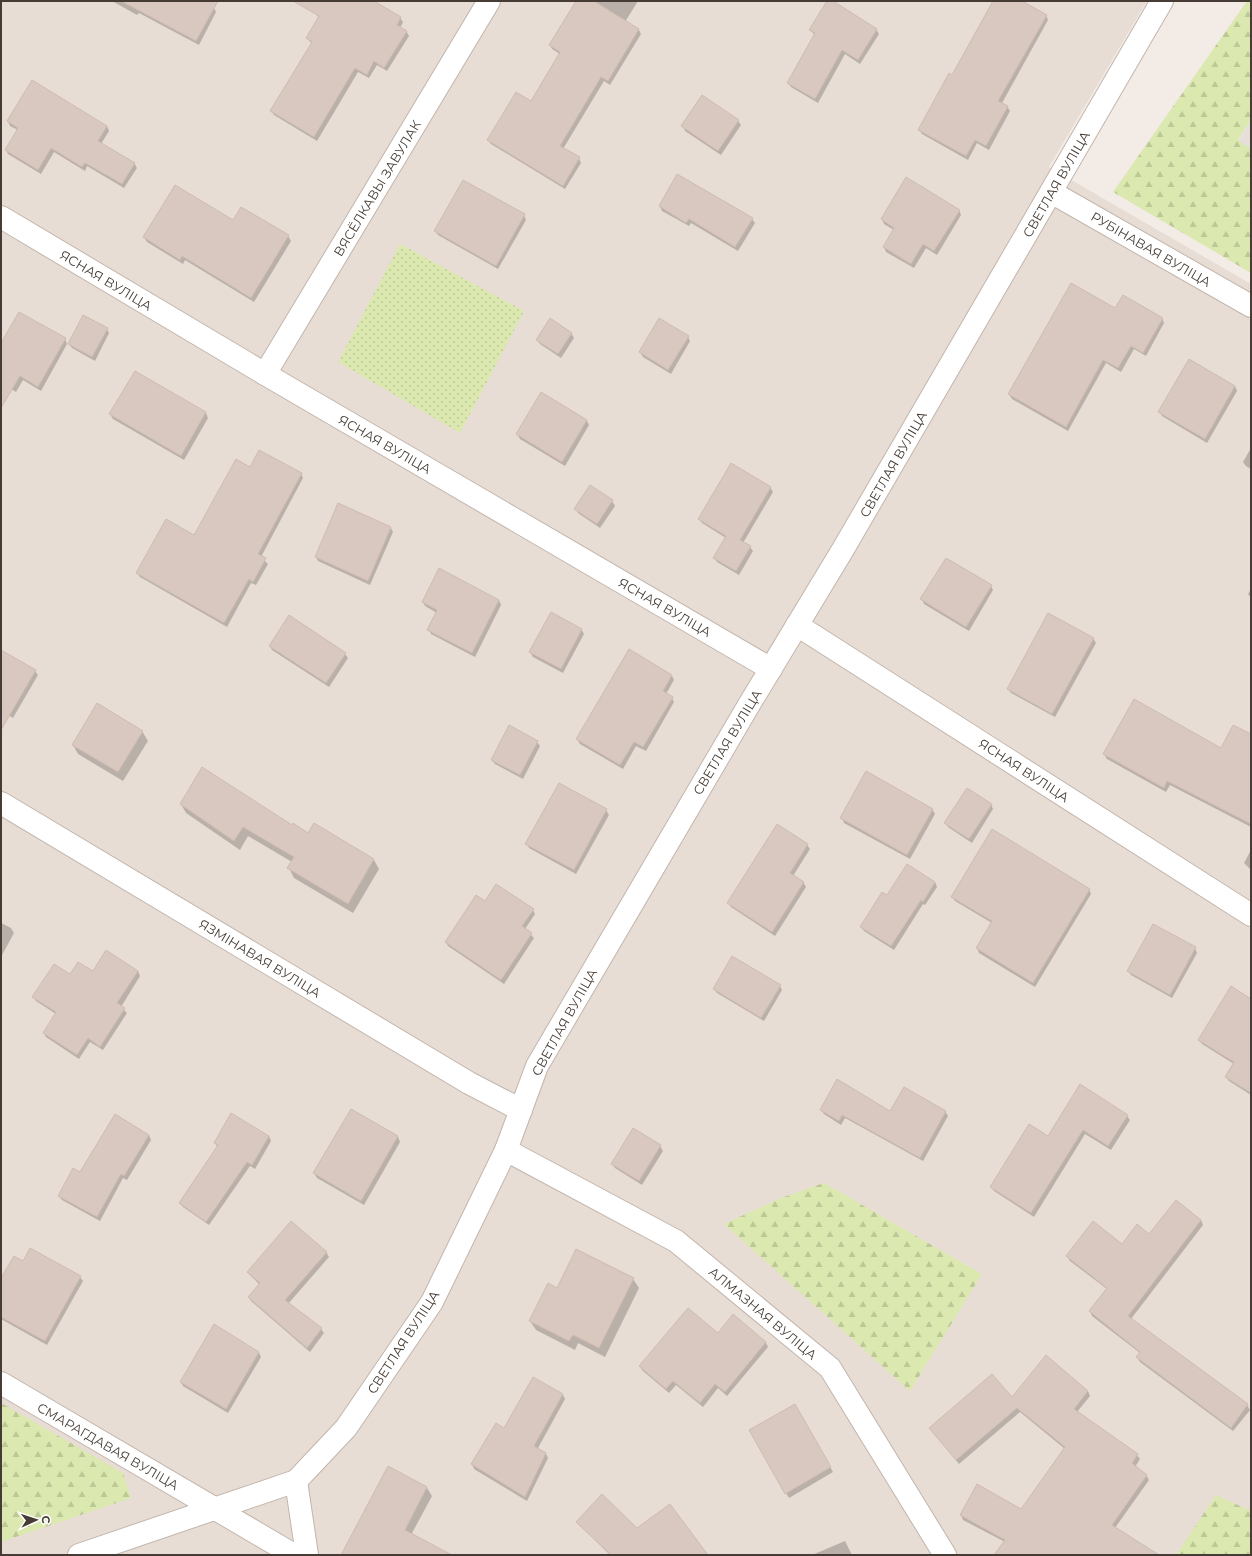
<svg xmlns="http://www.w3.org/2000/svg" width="1252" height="1556" viewBox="0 0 1252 1556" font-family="Montserrat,sans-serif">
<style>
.residential{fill:#e7ddd4}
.industrial{fill:#e5dedb}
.grass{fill:url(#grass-dots)}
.forest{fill:url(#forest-firs)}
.shadow{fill:#0003}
.building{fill:#d8c8bf;stroke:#d0bbaf}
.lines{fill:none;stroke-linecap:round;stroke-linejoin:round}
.street-casing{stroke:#c2b5ac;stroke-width:24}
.street{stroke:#fff;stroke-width:22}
.labels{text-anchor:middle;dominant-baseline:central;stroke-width:3.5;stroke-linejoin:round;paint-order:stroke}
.street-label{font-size:13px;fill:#463c35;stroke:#fff}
</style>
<defs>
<pattern id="grass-dots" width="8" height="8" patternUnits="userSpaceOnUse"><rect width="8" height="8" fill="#dbe8af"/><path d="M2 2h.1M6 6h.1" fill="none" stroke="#bdc897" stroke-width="1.8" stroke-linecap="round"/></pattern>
<pattern id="forest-firs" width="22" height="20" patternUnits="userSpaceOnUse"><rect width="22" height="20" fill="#dbe8af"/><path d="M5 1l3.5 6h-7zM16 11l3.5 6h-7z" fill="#bdc897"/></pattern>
</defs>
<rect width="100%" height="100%" fill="#f3ece6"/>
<path class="residential" d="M1 1H1147L1049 167 1251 284V1555H1Z"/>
<path class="industrial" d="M1251 120V149L1238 141Z"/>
<path class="grass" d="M400 244 524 311 460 433 338 362Z"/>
<g class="forest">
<path d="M1247 1H1251V120L1238 140 1251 149V273L1113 192Z"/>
<path d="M824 1183 982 1274 910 1391 724 1224 781 1198Z"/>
<path d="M1 1403 123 1473 131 1498 1 1542Z"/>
<path d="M1216 1495 1251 1511V1555H1176Z"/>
</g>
<g class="shadow">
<path d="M112 1H201L214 8 216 12 199 45 139 13 137 15Z"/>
<path d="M321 1H372L400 18 403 22 400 28 406 31 409 36 387 71 377 65 369 78 358 72 317 141 274 115 271 111 312 44 307 38 319 18 315 13Z"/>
<path d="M577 1H638L625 22 639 30 641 34 610 85 604 81 563 149 579 158 581 163 565 189 491 144 488 140 531 103 560 54 552 49 550 45Z"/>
<path d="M828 1 876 29 879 34 860 64 845 54 818 103 791 87 788 83 815 35 810 30Z"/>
<path d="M994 1H1020L1046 15 1048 20 1002 103 1007 106 1010 111 989 150 977 143 968 160 922 134 919 130 952 76Z"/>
<path d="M8 121 107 126 109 131 101 144 134 163 137 168 124 188 87 166 85 171 54 152 41 174 8 154 6 150 18 130 10 126Z"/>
<path d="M738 121 741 125 721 155 685 131 683 126Z"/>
<path d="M660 206 752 219 755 223 738 251 691 223 689 226 662 211Z"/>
<path d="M959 210 961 215 937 255 926 248 914 268 886 252 884 247 894 230 884 224 882 219Z"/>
<path d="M524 215 526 220 498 269 438 235 435 231Z"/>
<path d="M233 221 288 236 291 241 254 302 185 260 183 264 147 242 144 237Z"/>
<path d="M1115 309 1162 318 1164 323 1146 356 1134 349 1121 372 1106 363 1068 431 1012 399 1009 394Z"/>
<path d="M107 329 109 333 95 361 72 348 69 344Z"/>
<path d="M571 333 574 338 561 358 540 344 537 340Z"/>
<path d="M688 337 690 341 671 374 643 357 640 352Z"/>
<path d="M65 339 67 344 41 391 23 380 16 392 1 383V345Z"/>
<path d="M135 372 206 413 208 418 184 460 113 419 110 414Z"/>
<path d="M1235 386 1237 391 1207 443 1162 416 1160 412Z"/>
<path d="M542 394 587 421 589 425 565 466 520 439 517 434Z"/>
<path d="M1251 448V469L1246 466 1243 462Z"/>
<path d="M250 468 301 474 303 478 261 557 268 564 256 585 251 583 227 627 140 577 137 573 195 536Z"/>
<path d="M590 486 612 501 615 506 600 528 578 513 576 509Z"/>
<path d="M770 487 773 492 743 543 750 547 753 551 739 575 717 562 714 558 726 538 702 523 699 519Z"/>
<path d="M391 528 393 532 370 585 318 561 316 557Z"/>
<path d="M991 586 993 590 969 631 924 604 922 599Z"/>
<path d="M1251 589V598L1248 594Z"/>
<path d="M499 600 501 605 475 657 431 634 429 630 437 613 425 606 423 602Z"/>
<path d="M581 629 584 634 563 673 533 657 530 652Z"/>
<path d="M1093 638 1096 643 1055 717 1011 693 1008 689Z"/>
<path d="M270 646 345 654 348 658 329 687 272 650Z"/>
<path d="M1 651 35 671 38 675 13 718 3 712 1 715Z"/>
<path d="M629 651 672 676 674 680 666 694 672 698 674 702 646 751 636 746 623 769 580 744 577 739Z"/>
<path d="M142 731 148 741 123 781 78 754 73 745Z"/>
<path d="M1251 735V827L1170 785 1166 792 1107 759 1104 754 1222 750Z"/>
<path d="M537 742 540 746 523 779 495 764 492 760Z"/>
<path d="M181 804 292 826 374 860 379 869 353 913 294 878 289 868 292 862 248 836 240 850 186 813Z"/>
<path d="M991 804 993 809 972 843 948 827 946 823Z"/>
<path d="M932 809 935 814 910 859 844 823 842 818Z"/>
<path d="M606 810 609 815 576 874 529 848 527 844Z"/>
<path d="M807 845 810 849 793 876 803 882 806 887 775 936 731 907 728 903Z"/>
<path d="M1251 850V870L1244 863Z"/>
<path d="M935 882 937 887 925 905 923 904 894 950 864 931 861 927 888 896Z"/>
<path d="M1089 889 1091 894 1035 987 979 953 977 948 992 923 955 901 952 897Z"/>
<path d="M485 902 533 910 535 914 525 929 534 938 504 984 448 946 446 942Z"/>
<path d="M1 923 11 928 14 933 1 957Z"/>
<path d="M1195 948 1197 953 1172 998 1131 975 1128 971Z"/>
<path d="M138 971 140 976 121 1007 127 1013 103 1050 90 1042 79 1059 46 1037 44 1033 56 1014 36 1001 33 997 70 976 93 973Z"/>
<path d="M780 986 782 990 764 1021 717 993 714 989Z"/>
<path d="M1251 1000V1095L1229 1081 1226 1077 1234 1064 1202 1044 1199 1040Z"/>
<path d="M351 1110 398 1137 400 1142 364 1205 317 1178 314 1173Z"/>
<path d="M821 1110 891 1112 945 1111 948 1116 923 1161 845 1118 841 1125 824 1114Z"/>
<path d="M1127 1116 1130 1120 1111 1150 1085 1134 1034 1217 994 1191 991 1187 1048 1138Z"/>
<path d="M149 1135 151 1140 127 1180 123 1178 100 1221 62 1200 59 1196 80 1174Z"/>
<path d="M269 1136 271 1141 255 1169 250 1166 209 1225 183 1207 180 1203 218 1148 215 1143Z"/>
<path d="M660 1146 663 1151 642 1185 615 1168 612 1164Z"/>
<path d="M1201 1220 1203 1225 1131 1319 1247 1405 1250 1410 1233 1431 1140 1362 1137 1357 1140 1353 1092 1316 1090 1311 1107 1289 1070 1261 1067 1256 1122 1245Z"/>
<path d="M326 1252 329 1257 288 1304 321 1329 324 1333 310 1352 251 1301 249 1297 260 1285 248 1273Z"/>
<path d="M23 1262 80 1277 83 1281 47 1345 1 1319V1280Z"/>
<path d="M633 1279 639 1288 605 1357 578 1343 575 1350 536 1330 530 1321 558 1289Z"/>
<path d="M733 1315 766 1343 768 1347 727 1396 718 1388 703 1407 676 1385 669 1393 643 1371 640 1367 718 1334Z"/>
<path d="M214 1326 259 1353 261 1357 228 1413 183 1386 181 1382Z"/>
<path d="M1088 1391 1090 1396 1077 1412 1137 1455 1140 1459 1135 1467 1146 1475 1149 1480 1115 1528 1157 1555H995L1005 1542 963 1520 961 1515 1022 1511 1065 1449 1020 1412 959 1464 930 1428 1012 1398Z"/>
<path d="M563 1395 565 1399 538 1448 546 1454 548 1458 527 1501 474 1469 472 1464 505 1429Z"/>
<path d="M795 1405 833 1472 789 1498 750 1431Z"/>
<path d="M427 1488 432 1496 411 1535 450 1555H342Z"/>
<path d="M577 1522 637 1529 707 1555H610Z"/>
<path d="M845 1541 852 1555H812Z"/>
</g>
<g class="building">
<path d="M121 1H218L196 41Z"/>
<path d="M293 1H374L401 17 397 25 407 31 384 68 374 61 367 75 355 68 314 137 270 111 312 42 306 38 319 16Z"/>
<path d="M576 1H594L639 29 608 81 601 77 560 146 580 157 563 186 487 140 516 92 531 101 560 52 549 45Z"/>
<path d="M827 1H833L877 29 858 60 842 50 815 99 787 83 815 33 809 30Z"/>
<path d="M993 1H1022L1047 15 998 101 1008 106 986 146 975 140 966 156 918 130 949 73 952 75Z"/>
<path d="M32 80 107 126 98 141 135 163 122 184 85 163 82 167 51 148 38 170 5 150 18 128 7 121Z"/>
<path d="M702 95 739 120 718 151 681 126Z"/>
<path d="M677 174 753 218 735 247 689 219 686 223 659 206Z"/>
<path d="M906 177 960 210 934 251 923 244 911 264 883 247 894 228 881 219Z"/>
<path d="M463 180 525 214 496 266 434 231Z"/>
<path d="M175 185 233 220 241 207 289 235 251 298 182 256 180 260 143 237Z"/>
<path d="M1071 283 1115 308 1123 295 1163 318 1143 353 1131 346 1118 368 1103 360 1066 427 1008 394Z"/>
<path d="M19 312 66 338 38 387 20 376 1 408V343Z"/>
<path d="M83 315 108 328 92 357 68 344Z"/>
<path d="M550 318 572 333 558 354 536 340Z"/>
<path d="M659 318 689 336 668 370 639 352Z"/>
<path d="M1189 359 1235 386 1205 439 1158 412Z"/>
<path d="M135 371 206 412 181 456 109 414Z"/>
<path d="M541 392 587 420 562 462 516 434Z"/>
<path d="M259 450 302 473 258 554 266 558 253 582 249 579 224 623 136 573 166 519 194 535 236 459 250 467Z"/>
<path d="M731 463 771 487 740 540 751 546 736 571 713 558 726 536 698 519Z"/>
<path d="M590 485 613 500 597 524 574 509Z"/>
<path d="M338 503 391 527 368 581 315 557Z"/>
<path d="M946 558 992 585 966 627 920 599Z"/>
<path d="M439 568 499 600 472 653 427 630 437 610 422 602Z"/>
<path d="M551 612 582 629 561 669 529 652Z"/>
<path d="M1048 613 1094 638 1052 714 1007 689Z"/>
<path d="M289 615 346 653 326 683 269 646Z"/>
<path d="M629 649 672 675 663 691 673 697 643 747 634 742 620 765 576 739Z"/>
<path d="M1 650 36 670 1 730Z"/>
<path d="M1134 699 1221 748 1233 725 1251 734V824L1167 781 1164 788 1103 754Z"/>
<path d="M97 703 143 731 118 772 72 745Z"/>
<path d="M509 725 538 741 520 775 491 760Z"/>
<path d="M202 767 292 825 293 823 308 833 314 823 374 859 348 904 287 868 294 857 243 827 234 841 180 804Z"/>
<path d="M866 771 933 809 907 855 840 818Z"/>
<path d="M559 783 607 809 574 870 525 844Z"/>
<path d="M967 788 992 804 969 839 944 823Z"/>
<path d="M777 824 808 844 790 873 804 882 772 932 727 903Z"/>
<path d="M992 829 1090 889 1033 983 976 948 992 921 951 897Z"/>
<path d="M907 864 935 882 923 902 921 900 891 946 860 927 882 892 887 895Z"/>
<path d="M496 884 534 909 522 926 532 933 501 980 445 942 476 895 485 901Z"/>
<path d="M1153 924 1196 947 1170 995 1127 971Z"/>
<path d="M106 950 138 971 117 1003 125 1008 100 1047 88 1038 77 1055 43 1033 56 1012 32 997 54 964 70 974 78 962 93 971Z"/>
<path d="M732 956 781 985 761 1018 713 989Z"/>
<path d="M1231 986 1251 999V1093L1225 1077 1234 1062 1198 1040Z"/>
<path d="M837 1079 890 1111 904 1087 946 1111 920 1158 842 1115 839 1121 820 1110Z"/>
<path d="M1080 1084 1128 1115 1108 1146 1083 1130 1031 1213 990 1187 1029 1124 1048 1136Z"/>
<path d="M351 1109 398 1136 361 1201 313 1173Z"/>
<path d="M231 1113 269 1136 252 1165 247 1162 206 1222 179 1203 218 1145 214 1143Z"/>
<path d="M115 1114 149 1135 124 1176 121 1174 97 1217 58 1196 73 1168 80 1172Z"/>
<path d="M633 1128 661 1145 639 1181 611 1164Z"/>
<path d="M1176 1200 1201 1220 1128 1316 1248 1404 1231 1428 1136 1357 1140 1352 1089 1311 1107 1288 1066 1256 1093 1221 1122 1244 1137 1224 1149 1234Z"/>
<path d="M291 1221 327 1252 285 1300 322 1328 307 1348 248 1297 260 1283 247 1272Z"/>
<path d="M30 1248 81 1276 45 1341 1 1317V1278L14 1256 23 1261Z"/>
<path d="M576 1249 634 1278 599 1348 573 1335 569 1341 529 1321 548 1283 557 1288Z"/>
<path d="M688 1308 718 1333 733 1314 766 1342 725 1392 715 1384 700 1403 673 1381 666 1389 639 1366Z"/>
<path d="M214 1324 259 1352 226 1409 180 1382Z"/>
<path d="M1046 1355 1088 1391 1074 1409 1138 1454 1132 1463 1147 1475 1112 1525 1159 1555H994L1005 1540 960 1515 977 1484 1021 1509 1065 1447 1017 1408 956 1460 929 1428 992 1374 1012 1397Z"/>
<path d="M533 1377 563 1394 534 1446 546 1453 525 1497 471 1464 496 1423 504 1428Z"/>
<path d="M795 1404 831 1467 785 1494 749 1430Z"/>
<path d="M388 1466 427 1487 405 1530 452 1555H341Z"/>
<path d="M602 1494 637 1528 670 1504 708 1555H611L576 1522Z"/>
</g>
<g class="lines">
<g class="street-casing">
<g id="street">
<path d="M1051 192 1251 306"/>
<path d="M1 217 265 374 771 669"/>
<path d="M265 374 489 1"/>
<path d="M797 625 1251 915"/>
<path d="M1 803 469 1083 521 1110"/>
<path d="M506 1150 676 1241 830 1368 945 1555"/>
<path d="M1 1383 294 1555"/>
<path d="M296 1481 307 1555"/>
<path d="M79 1555 296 1481 346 1428 432 1302 506 1150 537 1066 750 703 842 551 1162 1"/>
</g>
</g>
<use href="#street" class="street"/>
</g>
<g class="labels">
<g class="street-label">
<text transform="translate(1056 184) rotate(-60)">СВЕТЛАЯ ВУЛІЦА</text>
<text transform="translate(377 188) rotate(-59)">ВЯСЁЛКАВЫ ЗАВУЛАК</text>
<text transform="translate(1151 249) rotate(30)">РУБІНАВАЯ ВУЛІЦА</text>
<text transform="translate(106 280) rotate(31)">ЯСНАЯ ВУЛІЦА</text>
<text transform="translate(385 444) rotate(30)">ЯСНАЯ ВУЛІЦА</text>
<text transform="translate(893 464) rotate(-60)">СВЕТЛАЯ ВУЛІЦА</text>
<text transform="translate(665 607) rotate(30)">ЯСНАЯ ВУЛІЦА</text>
<text transform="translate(727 742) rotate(-59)">СВЕТЛАЯ ВУЛІЦА</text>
<text transform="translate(1024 770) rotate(33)">ЯСНАЯ ВУЛІЦА</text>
<text transform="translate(260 958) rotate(31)">ЯЗМІНАВАЯ ВУЛІЦА</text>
<text transform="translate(564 1022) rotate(-61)">СВЕТЛАЯ ВУЛІЦА</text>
<text transform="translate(763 1313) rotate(40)">АЛМАЗНАЯ ВУЛІЦА</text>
<text transform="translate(403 1342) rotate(-57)">СВЕТЛАЯ ВУЛІЦА</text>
<text transform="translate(108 1446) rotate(30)">СМАРАГДАВАЯ ВУЛІЦА</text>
</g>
</g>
<rect width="1252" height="1556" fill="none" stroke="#463c35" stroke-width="4"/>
<g transform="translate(36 1520) rotate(87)" stroke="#ffffff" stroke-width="3" paint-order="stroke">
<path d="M0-3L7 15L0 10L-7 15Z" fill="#463c35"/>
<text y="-6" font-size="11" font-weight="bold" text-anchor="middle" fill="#463c35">С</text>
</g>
</svg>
